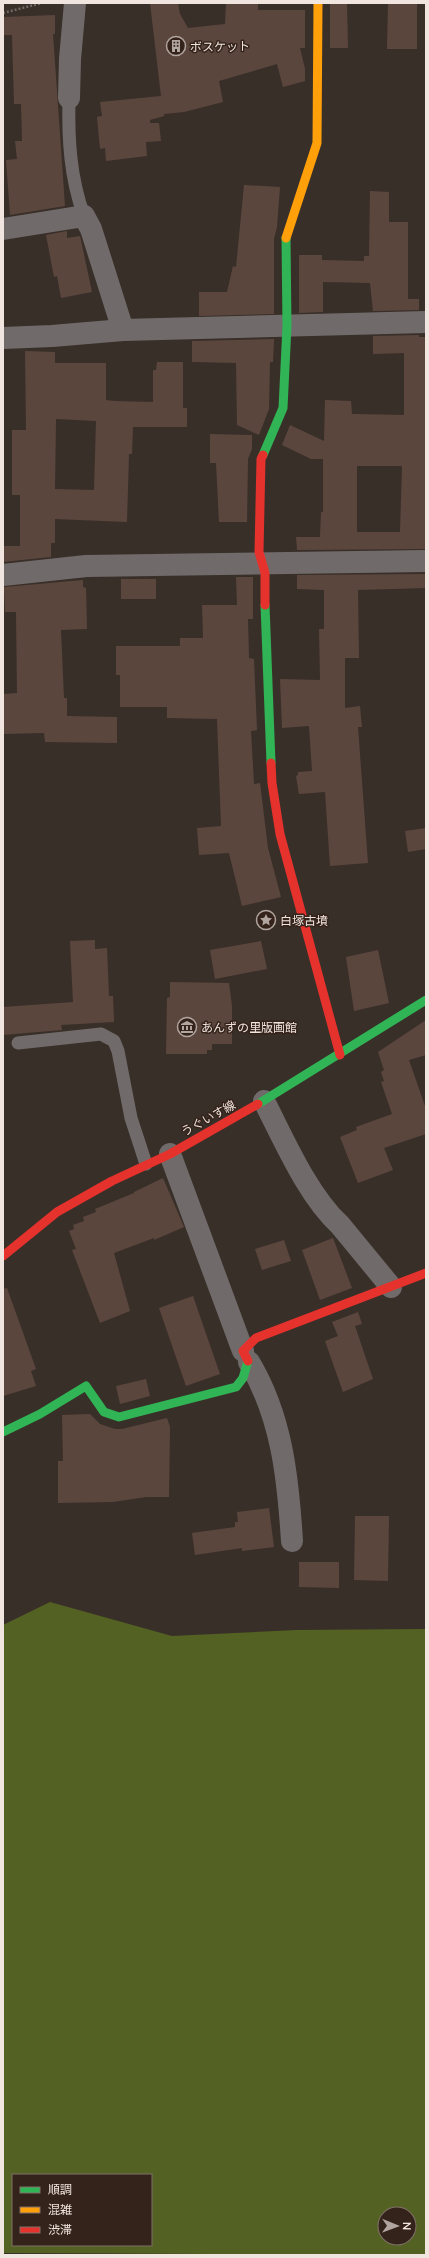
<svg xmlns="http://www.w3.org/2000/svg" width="429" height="2258" viewBox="0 0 429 2258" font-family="Lato,'Noto Sans JP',sans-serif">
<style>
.forest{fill:#536122;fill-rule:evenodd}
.building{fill:#5b463e;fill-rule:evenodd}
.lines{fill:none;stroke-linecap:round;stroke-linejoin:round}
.path{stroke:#6f6865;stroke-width:2.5;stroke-dasharray:2 2;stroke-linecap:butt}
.lane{stroke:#706b6a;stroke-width:13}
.street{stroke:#706b6a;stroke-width:22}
.fast{stroke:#30b455;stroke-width:9}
.slow{stroke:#ff9f0a;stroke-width:9}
.jam{stroke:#e5322d;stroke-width:9}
.labels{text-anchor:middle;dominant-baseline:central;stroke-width:3;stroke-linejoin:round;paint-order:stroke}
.poi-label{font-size:12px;fill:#f1e5df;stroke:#34231a;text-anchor:start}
.street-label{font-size:12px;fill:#f1e5df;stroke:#34231a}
</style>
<rect width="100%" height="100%" fill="#392f29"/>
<path class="forest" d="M50 1602 172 1636 296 1630 426 1629V2255L3 2253V1625ZM13 2175H151V2245H13ZM385 2214H409V2238H385Z"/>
<g class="building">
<path d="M150 3H178L180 14 188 28 225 24 226 3H258V10H305V48H300L305 69V81L283 87 277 64 219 81 223 102 184 112 164 114V116L150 120V123H159L161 141 146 142 147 156 106 161 105 148 100 149 97 117 102 116 100 102 161 96Z"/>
<path d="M330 3H347L348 48H330Z"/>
<path d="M388 3H417V49H387Z"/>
<path d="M55 15V34H53L65 206 10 215 6 160 17 159 15 141H22L21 104H14L12 35H3V17Z"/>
<path d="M244 185 280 187 277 227 274 239V314L199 316V292H227L233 266 236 267Z"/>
<path d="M370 191 389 192V222H408V299H419V310L373 311 370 283 323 282V312L299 313V255H322V260L364 261V256H369Z"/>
<path d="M67 231V238L80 236 92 292 61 298 57 276 54 277 46 235Z"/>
<path d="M419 335V337H426L425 549 297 550 296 537H320L321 512H323V459H311L282 445 290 425 324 441 325 400 351 401 352 414H354L404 415V353L373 354V336ZM357 466H402L400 532H357Z"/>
<path d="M274 339 273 362H270L269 409 259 435 237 425 236 363 192 362V341Z"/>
<path d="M25 351 55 352V363H106V400L114 401 153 402V370H156L157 362H183V408H187V427H133L132 454H129L127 522 55 519V543H51V557L3 562V546H20V495H12V430H26ZM56 419 96 421 94 490 55 489Z"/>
<path d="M210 434 252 435V449L248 459 247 522H219L216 463H210Z"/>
<path d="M426 574V588L358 590 359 658H345V708L360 706 362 727H358L368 863 330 866 325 792 299 794 296 776 298 775V772L312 771 309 726 282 728 280 679 320 680 319 629H324V590L297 589V575Z"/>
<path d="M236 577H253V619H248L249 658 254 659 257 730 251 731 254 784 260 783 268 848 281 897 242 906 229 853 199 855 197 828 221 826 217 719 167 718V707H120V675H116V646H180V638H203L202 605H237Z"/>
<rect x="121" y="579" width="35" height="20"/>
<path d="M83 580V587L86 588 87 629 61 630 64 698H67V716L117 717V743L45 742 44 733 3 734V694L17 693 16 612H5L4 587Z"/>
<path d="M426 828V849L408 852 405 831Z"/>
<path d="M95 940V949L107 948 109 996H113L114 1022 61 1025 62 1030 3 1035V1007L73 1002 70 941Z"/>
<path d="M261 941 267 969 215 979 210 950Z"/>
<path d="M378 950 389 1003 354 1011 346 957Z"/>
<path d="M170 982 229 983 232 1006V1044H212V1050H207V1054H166L167 998 170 997Z"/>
<path d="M426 1020V1055L409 1060 426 1109V1134L384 1148 393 1170 358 1183 340 1137 357 1130 356 1127 392 1114 381 1082 384 1081 381 1072 384 1070 378 1052Z"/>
<path d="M163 1178 184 1227 154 1240V1238L114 1253 130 1311 100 1323 72 1250 76 1249 69 1231 74 1229 73 1225 84 1221 83 1217 96 1212 95 1209 134 1193V1192Z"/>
<path d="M333 1238 352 1288 320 1300 302 1250Z"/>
<path d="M284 1240 291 1261 262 1270 255 1249Z"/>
<path d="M7 1288 36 1369 31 1371 36 1386 3 1396V1289Z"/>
<path d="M193 1296 220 1374 186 1386 159 1308Z"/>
<path d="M358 1312 362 1324 355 1326 373 1379 343 1392 325 1341 338 1336 332 1322Z"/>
<path d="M146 1379 150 1396 120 1404 116 1386Z"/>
<path d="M90 1414 100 1424 115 1429H122L167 1418 170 1427 169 1497H146L113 1502 58 1503V1461H63L62 1415Z"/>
<path d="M269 1508 274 1547 242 1551V1548L195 1555 192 1533 235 1527V1522H238L237 1512Z"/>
<path d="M355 1516H389L388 1581 354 1580Z"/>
<path d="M299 1562H339V1588L299 1587Z"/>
</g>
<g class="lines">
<path class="path" d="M3 13 42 3"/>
<g class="lane">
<path d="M69 98C68 139 70 177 84 216"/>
<path d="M18 1043 101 1034 114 1041 118 1051 131 1118 146 1164"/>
</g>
<g class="street">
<path d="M69 98 70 59 75 3"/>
<path d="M3 229 84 216 91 229 123 330"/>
<path d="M3 338 52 336 123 330 426 322"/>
<path d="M3 575 86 566 426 561"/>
<path d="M264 1101C284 1140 308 1196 340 1225L391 1287"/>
<path d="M170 1154 243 1351"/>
<path d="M249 1362C282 1417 288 1478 292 1541"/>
</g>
<g class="fast">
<path d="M263 455 283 408 287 326 286 238"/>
<path d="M265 605 271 763"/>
<path d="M258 1104 426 1000"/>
<path d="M3 1432 40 1414 86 1386 104 1412 119 1417 236 1387 243 1378 248 1361"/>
</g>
<path class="slow" d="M286 238 317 143 318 3"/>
<g class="jam">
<path d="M263 455 261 459 259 552 265 573V605"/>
<path d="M271 763 272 783 280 834 340 1055"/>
<path d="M3 1256 57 1212 112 1181 170 1154 258 1104"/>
<path d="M248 1361 243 1351 256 1338 426 1273"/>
</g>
</g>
<defs>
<g id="building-ring" transform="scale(1)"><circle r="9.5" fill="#34231a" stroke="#b1a59f" stroke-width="1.5"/><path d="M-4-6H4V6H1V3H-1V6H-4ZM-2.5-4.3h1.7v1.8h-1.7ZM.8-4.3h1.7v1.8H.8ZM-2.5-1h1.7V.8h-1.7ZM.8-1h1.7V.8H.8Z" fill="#b1a59f"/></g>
<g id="sight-ring" transform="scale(1)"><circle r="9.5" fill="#34231a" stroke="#b1a59f" stroke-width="1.5"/><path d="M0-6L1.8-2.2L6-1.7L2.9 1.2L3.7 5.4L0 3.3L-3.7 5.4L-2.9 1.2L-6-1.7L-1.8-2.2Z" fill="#b1a59f"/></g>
<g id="museum-ring" transform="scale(1)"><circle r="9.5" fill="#34231a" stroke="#b1a59f" stroke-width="1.5"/><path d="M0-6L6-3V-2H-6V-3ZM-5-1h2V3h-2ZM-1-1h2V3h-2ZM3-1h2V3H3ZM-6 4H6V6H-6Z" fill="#b1a59f"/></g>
</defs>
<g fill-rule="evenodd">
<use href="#building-ring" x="176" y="46"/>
<use href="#sight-ring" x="266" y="920"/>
<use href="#museum-ring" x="187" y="1027"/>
</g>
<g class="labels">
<g class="poi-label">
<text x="190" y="46">ボスケット</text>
<text x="280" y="920">白塚古墳</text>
<text x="201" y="1027">あんずの里版画館</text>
</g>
<g class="street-label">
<text transform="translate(208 1118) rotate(-29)">うぐいす線</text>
</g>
</g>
<rect width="429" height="2258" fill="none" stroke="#f1e5df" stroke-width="8"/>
<rect x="12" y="2174" width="140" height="72" fill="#34231a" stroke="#807169"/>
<rect x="20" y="2187" width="20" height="6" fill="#30b455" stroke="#807169"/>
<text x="48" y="2194" font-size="12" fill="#f1e5df">順調</text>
<rect x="20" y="2207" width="20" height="6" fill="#ff9f0a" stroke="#807169"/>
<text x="48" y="2214" font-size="12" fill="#f1e5df">混雑</text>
<rect x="20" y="2227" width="20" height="6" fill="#e5322d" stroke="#807169"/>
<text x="48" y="2234" font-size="12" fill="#f1e5df">渋滞</text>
<g transform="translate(397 2226) rotate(91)"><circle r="19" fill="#34231a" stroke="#807169"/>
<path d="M0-3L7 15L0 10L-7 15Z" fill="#b1a59f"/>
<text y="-6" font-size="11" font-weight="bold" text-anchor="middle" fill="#f1e5df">N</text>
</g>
</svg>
